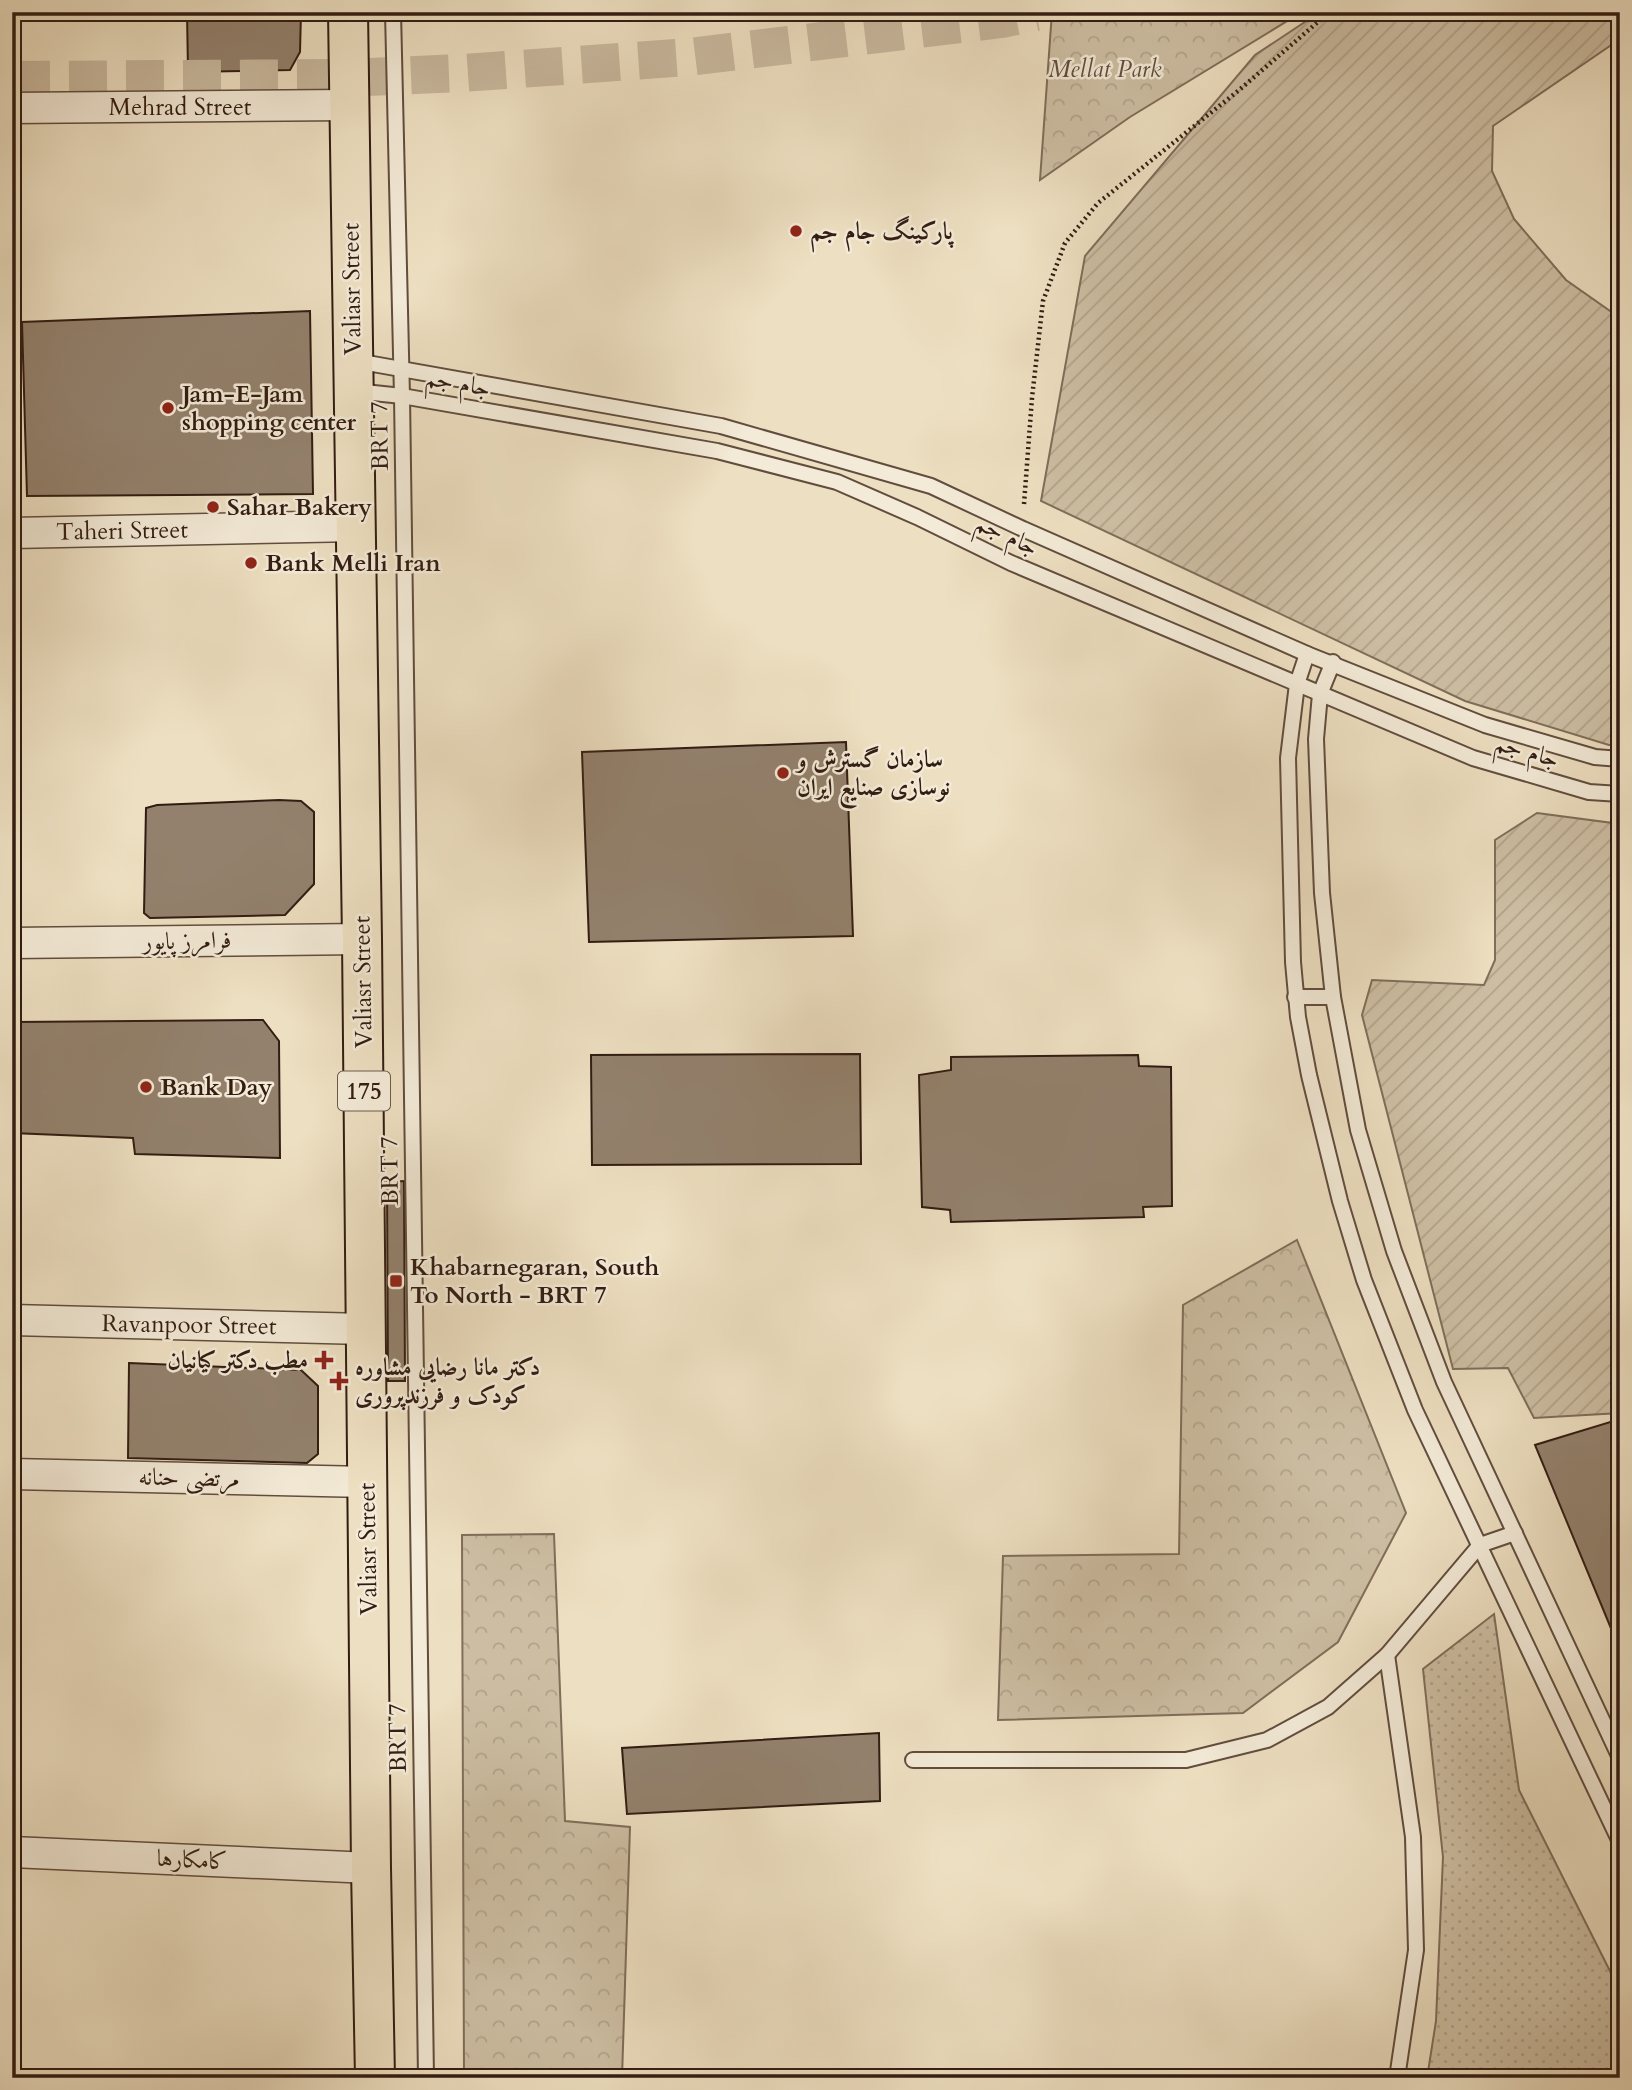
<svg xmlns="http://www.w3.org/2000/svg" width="1632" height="2090" viewBox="0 0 1632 2090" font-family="Cardo,Amiri,serif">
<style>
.grass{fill:url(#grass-dots);stroke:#806d5a;stroke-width:2}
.forest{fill:url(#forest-crowns);stroke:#806d5a;stroke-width:2}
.garden{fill:url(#garden-furrows);stroke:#806d5a;stroke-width:2}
.building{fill:#93816d;stroke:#321c12;stroke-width:2}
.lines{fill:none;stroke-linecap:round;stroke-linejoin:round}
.highway-tunnel{stroke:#c8b89e;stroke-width:38;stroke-dasharray:38 19;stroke-linecap:butt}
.lane-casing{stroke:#614d3e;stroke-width:18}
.street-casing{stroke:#614d3e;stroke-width:33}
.primary-casing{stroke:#321c12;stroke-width:42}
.path{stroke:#321c12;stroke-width:4.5;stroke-dasharray:2 3.5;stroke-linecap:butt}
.lane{stroke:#f3ead7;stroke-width:14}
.street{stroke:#f3ead7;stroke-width:30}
.primary{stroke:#eddfc1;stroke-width:38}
.poi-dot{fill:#8f2418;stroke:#f3ead7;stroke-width:2.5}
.labels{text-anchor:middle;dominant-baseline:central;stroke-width:5;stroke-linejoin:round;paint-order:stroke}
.shield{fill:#f3ead7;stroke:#6c5a4d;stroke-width:2}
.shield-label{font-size:23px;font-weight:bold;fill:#321c12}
.park-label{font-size:24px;font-style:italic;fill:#604d3e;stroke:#f3ead7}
.street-label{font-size:24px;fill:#321c12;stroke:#f3ead7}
.poi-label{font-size:24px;font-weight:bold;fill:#321c12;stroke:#f3ead7;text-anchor:start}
</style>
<defs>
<pattern id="grass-dots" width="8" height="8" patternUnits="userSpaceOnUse" patternTransform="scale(1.75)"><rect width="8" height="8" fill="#cdbea3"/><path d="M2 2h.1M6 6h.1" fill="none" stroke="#b0a38b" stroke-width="1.8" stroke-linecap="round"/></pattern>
<pattern id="forest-crowns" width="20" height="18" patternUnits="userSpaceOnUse" patternTransform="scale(1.75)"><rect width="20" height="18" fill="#cdbea3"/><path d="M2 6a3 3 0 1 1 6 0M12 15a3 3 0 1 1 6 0" fill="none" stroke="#b0a38b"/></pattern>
<pattern id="garden-furrows" width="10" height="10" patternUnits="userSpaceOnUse" patternTransform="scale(1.75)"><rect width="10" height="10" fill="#cdbea3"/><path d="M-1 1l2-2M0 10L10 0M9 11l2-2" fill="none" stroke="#b0a38b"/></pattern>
</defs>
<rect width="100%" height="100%" fill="#eddfc1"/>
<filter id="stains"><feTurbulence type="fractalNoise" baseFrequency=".00286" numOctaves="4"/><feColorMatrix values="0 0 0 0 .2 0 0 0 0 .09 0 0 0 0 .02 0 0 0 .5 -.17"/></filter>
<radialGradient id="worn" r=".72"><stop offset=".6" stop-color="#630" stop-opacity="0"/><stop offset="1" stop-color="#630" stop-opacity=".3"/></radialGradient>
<path class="grass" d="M1494 1614 1519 1790 1620 1991V2078H1427L1436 2021 1443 1857 1423 1669Z"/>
<g class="forest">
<path d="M1052 12H1302L1130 117 1040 180Z"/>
<path d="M1297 1240 1406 1513 1338 1642 1243 1713 998 1720 1003 1556 1179 1554 1183 1305Z"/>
<path d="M554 1534 565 1821 630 1827 622 2078H464L462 1535Z"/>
</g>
<g class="garden">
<path d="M1320 12H1620V39L1493 126 1492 171 1514 219 1566 280 1620 318V745H1609L1465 701 1041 501 1085 256 1255 55Z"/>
<path d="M1537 813 1620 824V1413L1534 1418 1508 1368 1453 1369 1362 1015 1372 980 1484 985 1495 960V840Z"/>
</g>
<g class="building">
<path d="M187 12H301L300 52 290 70 188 72Z"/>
<path d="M310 311 313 494 27 496 22 322Z"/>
<path d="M846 742 853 936 589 942 582 752Z"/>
<path d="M279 800 301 801 314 812V884L285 915 150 918 144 913 146 808 157 805Z"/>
<path d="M263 1020 279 1041 280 1158 135 1154 133 1138 12 1133V1037L16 1035 15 1022Z"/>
<path d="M860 1054 861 1164 592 1165 591 1055Z"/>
<path d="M1138 1055 1139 1066 1171 1067 1172 1206 1143 1207 1144 1217 951 1222 950 1210 922 1207 919 1075 951 1070V1057Z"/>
<path d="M404 1181 405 1381H388L387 1182Z"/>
<path d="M129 1363 301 1370 318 1386V1454L307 1463 128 1458Z"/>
<path d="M1620 1419V1650L1535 1445Z"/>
<path d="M879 1733 880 1801 627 1814 622 1748Z"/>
</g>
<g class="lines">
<path class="highway-tunnel" d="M12 80 345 78 463 73 689 57 1002 19 1036 12"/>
<g class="lane-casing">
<g id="lane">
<path d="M393 12 402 396 426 2078"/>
<path d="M356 361 721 426 931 486 1023 529 1307 654 1485 725 1595 757 1620 759"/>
<path d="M355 391 402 396 717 451 837 482 917 517 1011 563 1473 758 1589 792 1620 794"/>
<path d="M1307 654 1297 684 1288 758 1293 962 1298 1017 1309 1075 1340 1201 1364 1280 1415 1410 1620 1842"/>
<path d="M1333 662 1320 694 1316 739 1322 893 1333 997 1358 1130 1394 1251 1444 1382 1620 1758"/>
<path d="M1295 997H1333"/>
<path d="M1387 1655 1413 1837 1416 1950 1397 2078"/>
<path d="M913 1760H1186L1267 1740 1328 1707 1387 1655 1480 1545 1515 1533"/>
</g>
</g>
<g class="street-casing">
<g id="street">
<path d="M12 108 348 105"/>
<path d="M12 533 357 526"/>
<path d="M12 943 362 939"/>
<path d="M12 1320 365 1329"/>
<path d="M12 1474 367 1482"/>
<path d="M12 1852 371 1868"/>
</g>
</g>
<g class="primary-casing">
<path id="primary" d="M348 12 362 939 371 1868 375 2078"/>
</g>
<path class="path" d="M1024 504 1032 398 1043 301 1065 243 1098 203 1238 91 1319 21 1333 12"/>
<use href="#lane" class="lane"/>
<use href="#street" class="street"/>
<use href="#primary" class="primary"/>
</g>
<g class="poi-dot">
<circle cx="796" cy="231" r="7"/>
<circle cx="168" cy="408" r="7"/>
<circle cx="213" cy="507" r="7"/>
<circle cx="251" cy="563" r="7"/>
<circle cx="783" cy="773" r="7"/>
<circle cx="146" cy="1087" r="7"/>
<rect x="389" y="1274" width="14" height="14" rx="3.5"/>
<path d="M320.5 1349.5h7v7h7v7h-7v7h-7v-7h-7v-7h7z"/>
<path d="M335.5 1370.5h7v7h7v7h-7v7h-7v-7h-7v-7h7z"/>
</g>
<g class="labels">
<rect class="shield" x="338" y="1071.5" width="52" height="39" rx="5"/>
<g class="shield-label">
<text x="364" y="1091">175</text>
</g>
<g class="park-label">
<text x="1105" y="69">Mellat Park</text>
</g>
<g class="street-label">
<text x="180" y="107">Mehrad Street</text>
<text transform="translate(352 289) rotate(-91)">Valiasr Street</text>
<text transform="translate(458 383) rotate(10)">جام جم</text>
<text transform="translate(380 436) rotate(-91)">BRT 7</text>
<text transform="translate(122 531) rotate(-1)">Taheri Street</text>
<text transform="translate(1007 535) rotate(25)">جام جم</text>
<text transform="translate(1527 751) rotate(16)">جام جم</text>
<text transform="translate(187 941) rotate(-1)">فرامرز پایور</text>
<text transform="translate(363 982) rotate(-91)">Valiasr Street</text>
<text transform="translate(390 1171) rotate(-91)">BRT 7</text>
<text transform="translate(189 1325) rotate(1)">Ravanpoor Street</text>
<text transform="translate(189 1478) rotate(1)">مرتضی حنانه</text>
<text transform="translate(368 1549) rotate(-91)">Valiasr Street</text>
<text transform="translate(398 1738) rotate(-91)">BRT 7</text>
<text transform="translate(192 1860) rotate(3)">کامکارها</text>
</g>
<g class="poi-label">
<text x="810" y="231">پارکینگ جام جم</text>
<text x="182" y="394">Jam-E-Jam<tspan x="182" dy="28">shopping center</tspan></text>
<text x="227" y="507">Sahar Bakery</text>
<text x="265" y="563">Bank Melli Iran</text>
<text x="797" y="759">سازمان گسترش و<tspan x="797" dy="28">نوسازی صنایع ایران</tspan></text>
<text x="160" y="1087">Bank Day</text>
<text x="410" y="1267">Khabarnegaran, South<tspan x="410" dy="28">To North - BRT 7</tspan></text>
<text x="308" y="1360" text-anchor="end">مطب دکتر کیانیان</text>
<text x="355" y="1367">دکتر مانا رضایی مشاوره<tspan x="355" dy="28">کودک و فرزندپروری</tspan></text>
</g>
</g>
<rect width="1632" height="2090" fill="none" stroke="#eddfc1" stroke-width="42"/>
<rect x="14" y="14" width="1604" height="2062" fill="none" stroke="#321c12" stroke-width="3.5"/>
<rect x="21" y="21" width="1590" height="2048" fill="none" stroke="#321c12" stroke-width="2"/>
<rect width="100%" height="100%" filter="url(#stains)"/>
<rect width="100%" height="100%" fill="url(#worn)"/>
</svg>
